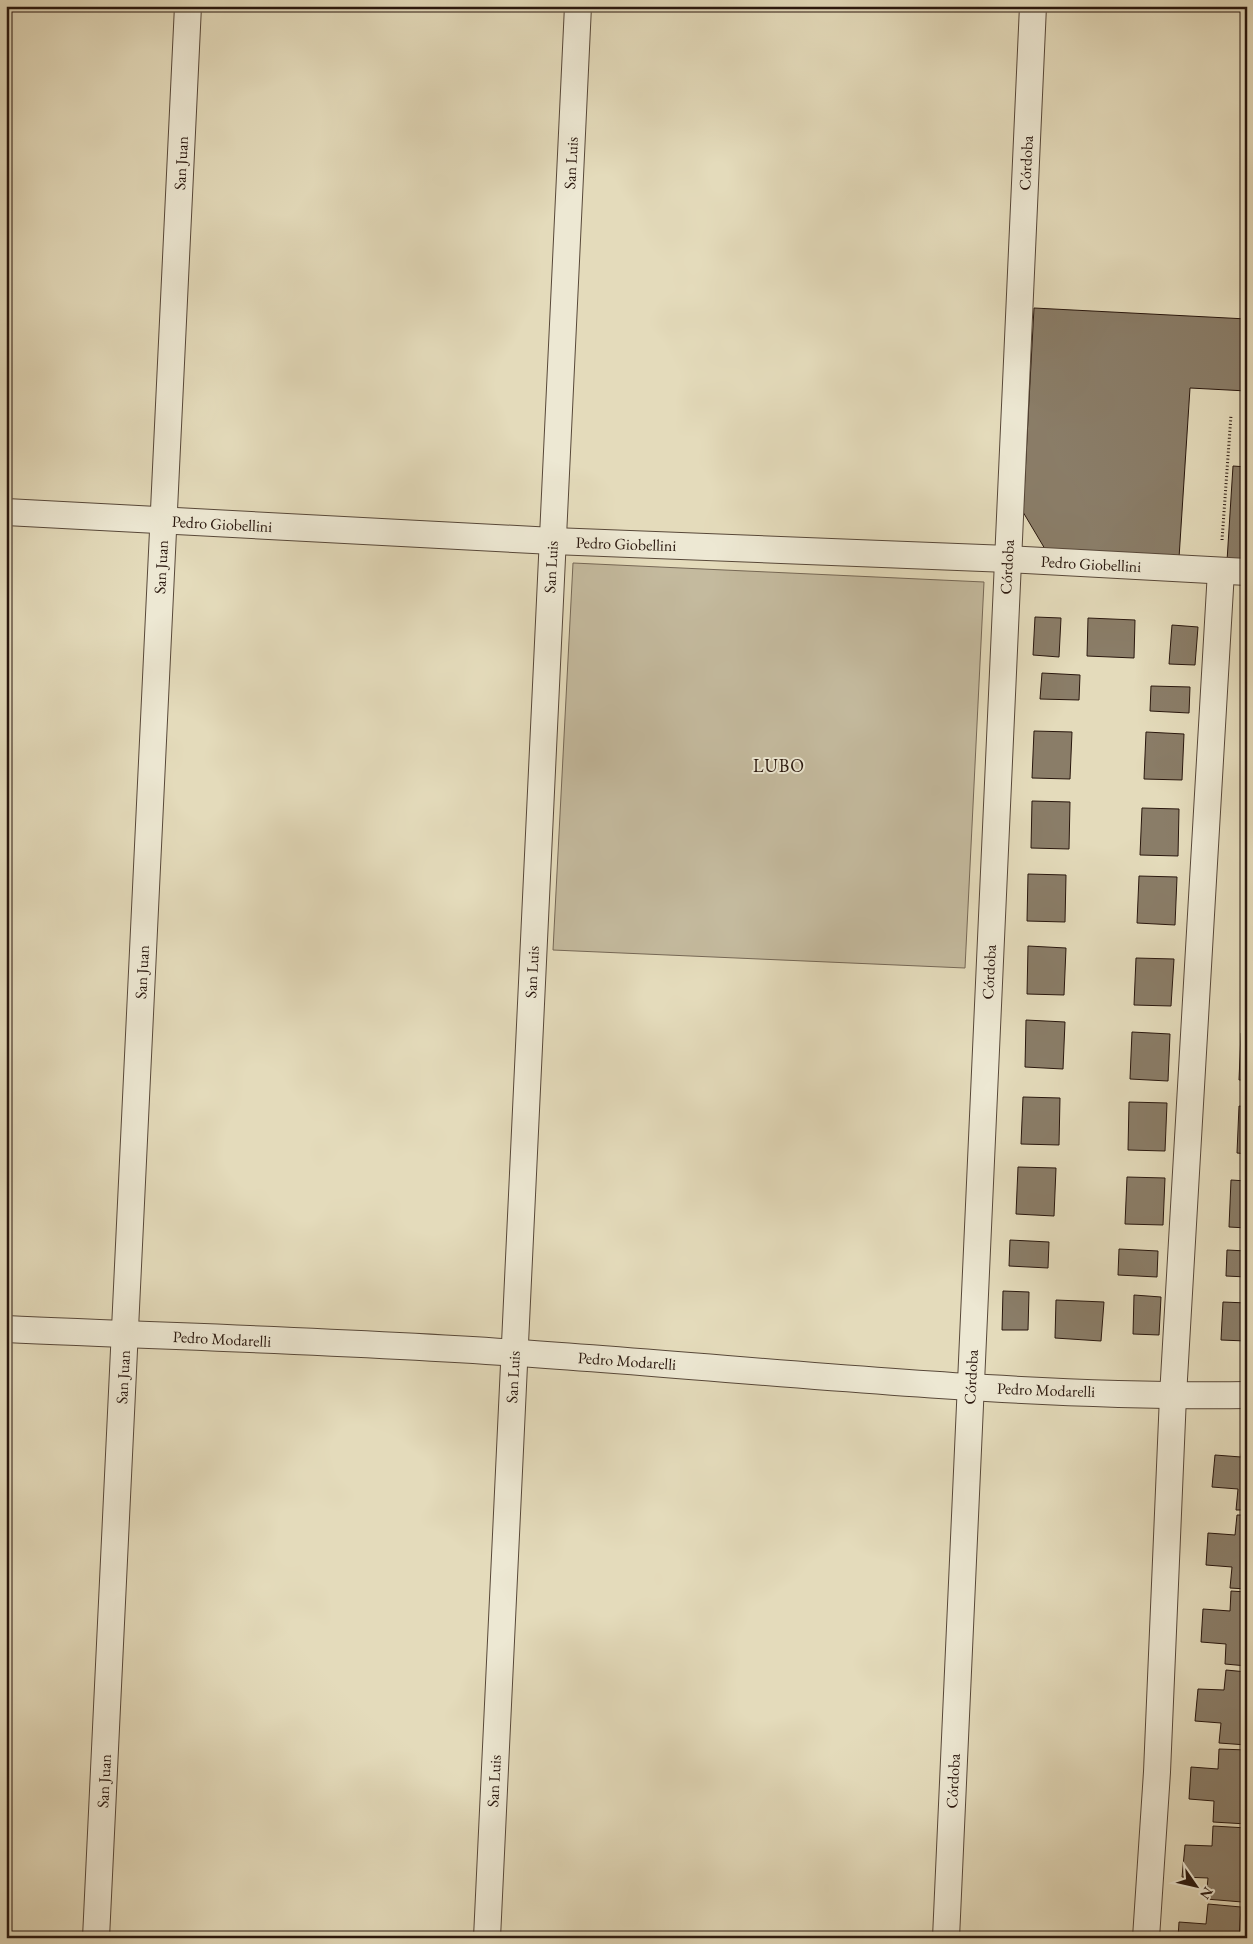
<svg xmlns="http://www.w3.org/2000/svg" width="1253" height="1944" viewBox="0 0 1253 1944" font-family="'EB Garamond',serif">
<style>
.green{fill:#c4ba9e;stroke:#766856}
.building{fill:#8a7d68;stroke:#29170e}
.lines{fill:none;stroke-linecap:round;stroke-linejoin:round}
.minor-casing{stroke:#584839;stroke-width:28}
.path{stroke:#29170e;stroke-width:3;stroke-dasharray:1 2.5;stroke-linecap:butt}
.minor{stroke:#ede8d3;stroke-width:26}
.labels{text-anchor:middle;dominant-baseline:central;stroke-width:4;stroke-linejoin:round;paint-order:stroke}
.street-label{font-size:16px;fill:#29170e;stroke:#ede8d3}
.neighbourhood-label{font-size:18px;letter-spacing:1px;fill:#29170e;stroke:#ede8d3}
</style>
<rect width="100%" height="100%" fill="#e4dbbb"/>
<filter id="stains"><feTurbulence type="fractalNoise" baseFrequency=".004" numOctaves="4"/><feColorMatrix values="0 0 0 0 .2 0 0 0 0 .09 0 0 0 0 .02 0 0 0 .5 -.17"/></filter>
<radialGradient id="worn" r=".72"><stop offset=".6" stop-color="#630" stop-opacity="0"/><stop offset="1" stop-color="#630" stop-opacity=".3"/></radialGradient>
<path class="green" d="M573 563 984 582 965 968 553 950Z"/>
<g class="building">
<path d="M1034 308 1247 319V391L1190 388 1179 558 1045 549 1023 512Z"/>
<path d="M1233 466 1247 467V562L1227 561Z"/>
<path d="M1035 617 1061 618 1059 657 1033 655Z"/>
<path d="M1088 618 1135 620 1134 658 1087 656Z"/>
<path d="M1172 625 1198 627 1195 665 1169 664Z"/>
<path d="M1042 673 1080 675 1079 700 1040 699Z"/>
<path d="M1151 686 1190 687 1189 713 1150 711Z"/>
<path d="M1034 731 1072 732 1070 779 1032 778Z"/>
<path d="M1146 732 1184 734 1182 780 1144 779Z"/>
<path d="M1032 801 1070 802 1069 849 1031 848Z"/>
<path d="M1142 808 1179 809 1178 856 1140 855Z"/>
<path d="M1028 874 1066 875 1065 922 1027 921Z"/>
<path d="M1139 876 1177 877 1175 925 1137 923Z"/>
<path d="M1028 946 1066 948 1064 995 1027 994Z"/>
<path d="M1136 958 1174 959 1171 1006 1134 1005Z"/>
<path d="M1245 958H1247V1005H1244Z"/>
<path d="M1026 1020 1065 1022 1063 1069 1025 1067Z"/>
<path d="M1132 1032 1170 1034 1168 1081 1130 1079Z"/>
<path d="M1241 1033H1247V1080H1239Z"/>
<path d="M1023 1097 1060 1098 1059 1145 1021 1144Z"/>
<path d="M1129 1102 1167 1103 1165 1151 1128 1150Z"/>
<path d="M1239 1106 1247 1107V1154L1237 1153Z"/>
<path d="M1018 1167 1056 1168 1054 1216 1016 1214Z"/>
<path d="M1127 1177 1165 1178 1163 1225 1125 1224Z"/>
<path d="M1231 1180 1247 1181V1228L1229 1227Z"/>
<path d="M1010 1240 1049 1242 1048 1268 1009 1266Z"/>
<path d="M1119 1249 1158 1251 1157 1277 1118 1275Z"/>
<path d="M1227 1250 1247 1251V1277L1226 1276Z"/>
<path d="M1003 1291 1029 1292 1028 1330H1002Z"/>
<path d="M1134 1295 1161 1297 1159 1335 1133 1334Z"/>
<path d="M1056 1300 1104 1302 1101 1341 1055 1338Z"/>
<path d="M1223 1302 1247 1303 1246 1341 1221 1340Z"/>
<path d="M1243 1437H1247V1510H1236L1238 1489 1212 1487 1215 1455 1241 1457Z"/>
<path d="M1237 1515H1247V1589L1230 1588 1232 1567 1206 1565 1208 1533 1235 1535Z"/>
<path d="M1231 1591 1247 1592V1666L1225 1664 1226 1644 1201 1642 1203 1609 1230 1611Z"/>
<path d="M1226 1670 1247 1672V1745L1219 1743 1221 1723 1195 1721 1198 1689 1224 1690Z"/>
<path d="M1219 1749 1247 1750V1824L1213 1822 1214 1801 1189 1799 1191 1767 1218 1769Z"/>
<path d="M1213 1826 1247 1828 1242 1902 1206 1899 1208 1878 1182 1877 1185 1845 1212 1846Z"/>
<path d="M1208 1904 1241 1907 1239 1938H1178L1179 1922 1206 1924Z"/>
</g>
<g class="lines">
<g class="minor-casing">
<g id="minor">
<path d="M6 512 553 541 1008 559 1247 572"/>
<path d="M6 1329C177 1337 348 1341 518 1353 760 1369 1003 1398 1247 1395"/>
<path d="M96 1938 188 6"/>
<path d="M487 1938 578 6"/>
<path d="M946 1938 1033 6"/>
<path d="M1146 1938 1157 1772 1173 1396 1221 571"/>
</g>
</g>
<path class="path" d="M1222 540 1231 415"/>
<use href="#minor" class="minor"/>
</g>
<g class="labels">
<g class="street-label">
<text transform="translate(181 163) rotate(-87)">San Juan</text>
<text transform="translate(571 163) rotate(-87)">San Luis</text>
<text transform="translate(1026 163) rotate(-87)">Córdoba</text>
<text transform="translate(222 524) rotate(3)">Pedro Giobellini</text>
<text transform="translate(626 544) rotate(2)">Pedro Giobellini</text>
<text transform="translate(1091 564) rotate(3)">Pedro Giobellini</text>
<text transform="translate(161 567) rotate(-87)">San Juan</text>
<text transform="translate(551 567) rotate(-87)">San Luis</text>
<text transform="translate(1007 567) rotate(-87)">Córdoba</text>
<text transform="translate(142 972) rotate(-87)">San Juan</text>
<text transform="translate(532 972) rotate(-87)">San Luis</text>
<text transform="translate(989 972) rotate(-87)">Córdoba</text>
<text transform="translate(222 1339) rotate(3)">Pedro Modarelli</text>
<text transform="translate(627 1361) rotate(4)">Pedro Modarelli</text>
<text transform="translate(123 1377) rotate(-87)">San Juan</text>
<text transform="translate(513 1377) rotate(-87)">San Luis</text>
<text transform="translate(971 1377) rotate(-87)">Córdoba</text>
<text transform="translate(1046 1390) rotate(2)">Pedro Modarelli</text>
<text transform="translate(104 1781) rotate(-87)">San Juan</text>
<text transform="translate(494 1781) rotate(-87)">San Luis</text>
<text transform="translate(953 1781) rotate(-87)">Córdoba</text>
</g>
<g class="neighbourhood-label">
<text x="779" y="765">LUBO</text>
</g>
</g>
<rect width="1253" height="1944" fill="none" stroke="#e4dbbb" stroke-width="25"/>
<rect x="8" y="8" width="1238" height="1929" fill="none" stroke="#29170e" stroke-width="2.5"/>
<rect x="12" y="12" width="1228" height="1919" fill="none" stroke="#29170e"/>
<g transform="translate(1196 1886) rotate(124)" stroke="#ede8d3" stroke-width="4" paint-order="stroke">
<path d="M0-4L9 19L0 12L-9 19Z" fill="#29170e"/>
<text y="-8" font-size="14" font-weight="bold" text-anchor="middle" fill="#29170e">N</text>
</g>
<rect width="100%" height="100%" filter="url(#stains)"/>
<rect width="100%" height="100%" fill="url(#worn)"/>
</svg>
